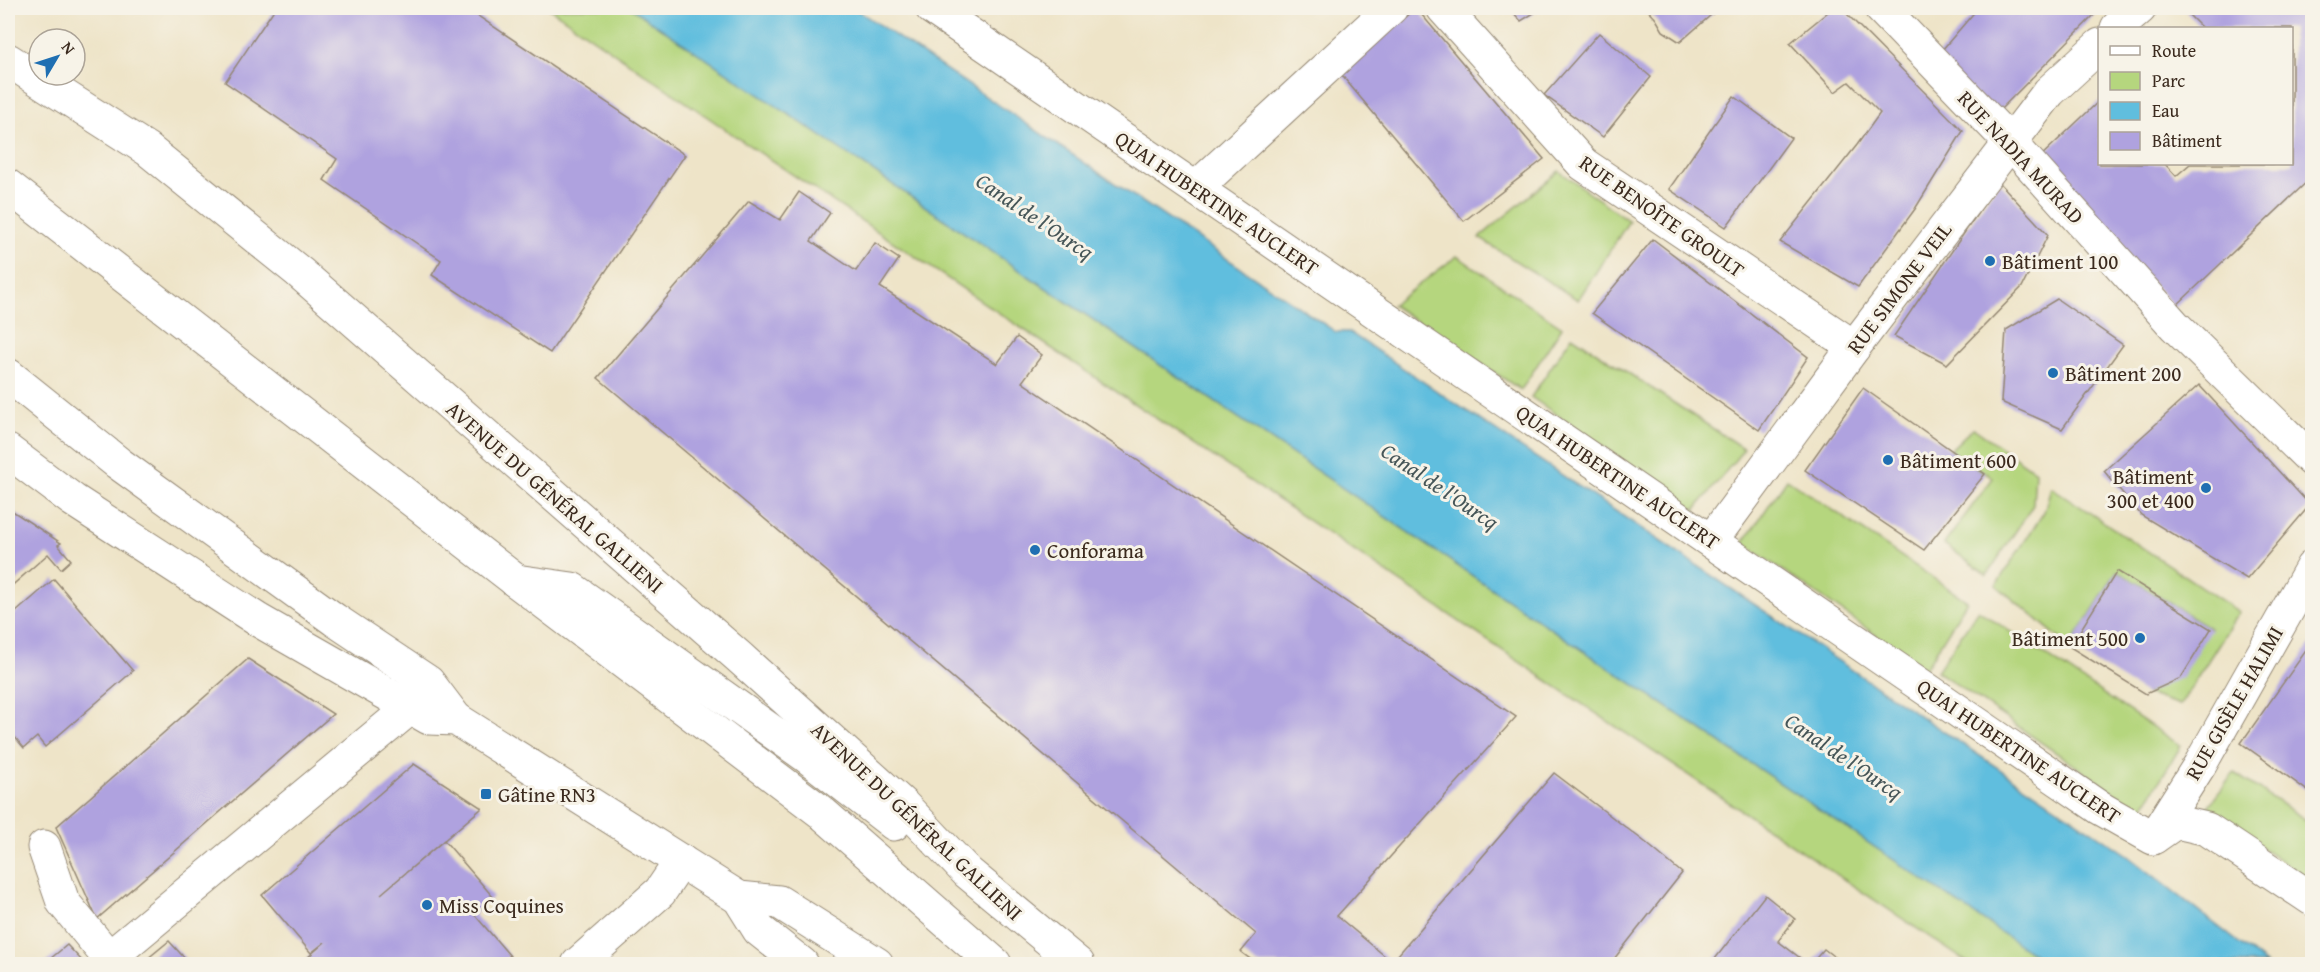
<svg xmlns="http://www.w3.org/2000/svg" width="2320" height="972" viewBox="0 0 2320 972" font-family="'Gentium Book Plus',serif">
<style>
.green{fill:#b5d67e;stroke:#78804e;stroke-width:1.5}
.water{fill:#60bede;stroke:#4e747e;stroke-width:1.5}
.building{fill:#afa2df}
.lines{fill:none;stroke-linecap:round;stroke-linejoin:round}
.minor-casing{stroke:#948773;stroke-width:35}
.major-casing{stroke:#948773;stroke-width:35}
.highway-casing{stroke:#948773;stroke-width:35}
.minor{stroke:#fff;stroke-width:33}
.major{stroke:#fff;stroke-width:33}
.highway{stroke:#fff;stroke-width:33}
.poi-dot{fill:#1f6fb2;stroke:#f7f3e8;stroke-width:2}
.labels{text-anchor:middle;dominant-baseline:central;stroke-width:6;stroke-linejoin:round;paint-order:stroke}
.street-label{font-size:21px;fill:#3b2a1e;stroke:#f7f3e8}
.poi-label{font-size:21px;fill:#3b2a1e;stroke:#f7f3e8;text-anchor:start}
.water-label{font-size:22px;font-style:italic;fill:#465658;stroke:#f7f3e8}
</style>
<rect width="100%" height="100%" fill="#f7f3e8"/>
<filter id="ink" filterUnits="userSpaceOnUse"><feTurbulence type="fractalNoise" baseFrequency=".0167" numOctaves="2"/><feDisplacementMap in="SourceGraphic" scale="12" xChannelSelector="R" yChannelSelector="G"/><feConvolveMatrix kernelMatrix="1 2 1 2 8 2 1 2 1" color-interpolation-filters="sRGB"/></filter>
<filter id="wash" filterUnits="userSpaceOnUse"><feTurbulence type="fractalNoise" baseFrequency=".008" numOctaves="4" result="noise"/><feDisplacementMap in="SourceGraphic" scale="24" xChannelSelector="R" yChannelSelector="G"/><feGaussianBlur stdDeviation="1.35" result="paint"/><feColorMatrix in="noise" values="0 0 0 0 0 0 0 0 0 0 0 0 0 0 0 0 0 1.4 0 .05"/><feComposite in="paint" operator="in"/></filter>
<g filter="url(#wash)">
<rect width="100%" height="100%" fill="#eee4c8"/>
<g class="green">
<path d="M549 8H631L2048 964H1970L741 140Z"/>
<path d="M1559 171 1629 221 1578 300 1479 238Z"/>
<path d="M1457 256 1562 327 1521 390 1392 305Z"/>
<path d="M1572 336 1744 449 1695 510 1531 397Z"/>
<path d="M1973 428 2035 471 2033 505 1987 575 1944 544 1993 478 1950 450Z"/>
<path d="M1787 479 1967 601 1925 669 1743 543Z"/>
<path d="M2051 487 2239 612 2180 705 2146 694 2210 628 2117 571 2070 647 1996 585 2044 512Z"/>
<path d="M1978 610 2181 746 2141 811 1937 671Z"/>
<path d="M2234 773 2312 824V882L2206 809Z"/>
</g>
<path class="water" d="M631 8H854L1336 332H1349L2126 854 2266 964H2048Z"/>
<g id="blocks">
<g class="building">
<path d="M275 8H466L685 155 550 353 432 275 441 260 324 180 337 159 225 82Z"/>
<path d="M1416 8 1544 159 1464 221 1339 72Z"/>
<path d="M1509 8H1542L1521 21Z"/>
<path d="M1646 8H1719L1680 42 1663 31 1656 19Z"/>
<path d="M1833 8H1841L1963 131 1915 209 1858 287 1780 242 1857 145 1880 113 1849 82 1835 92 1790 43Z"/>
<path d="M1978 8H2101L1995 115 1936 57Z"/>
<path d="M2191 8H2312V177L2175 307 2037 160 2100 100V164H2165L2176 176 2190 164H2292V28H2202L2186 12Z"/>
<path d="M1599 33 1651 77 1603 137 1544 95Z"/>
<path d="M1734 96 1791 138 1726 227 1669 189Z"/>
<path d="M1999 182 2048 235 2022 287 1947 364 1894 336Z"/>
<path d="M799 192 830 213 811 241 856 271 875 243 899 259 880 287 997 364 1017 337 1042 355 1022 382 1516 717 1337 916 1392 962 1554 773 1645 842 1682 873 1610 964H1257L1241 952 1256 934 598 378 749 201 780 220Z"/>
<path d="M1653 239 1808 357 1759 430 1592 313Z"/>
<path d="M2057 299 2123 345 2062 429 2001 402 2006 330Z"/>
<path d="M2199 385 2310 505 2247 579 2141 515 2104 471Z"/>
<path d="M1863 388 1985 474 1924 550 1805 470Z"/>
<path d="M8 508 61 543 58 545 71 560 61 569 48 554 8 589Z"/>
<path d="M2117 571 2211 629 2181 678 2146 694 2070 647Z"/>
<path d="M54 579 133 671 45 747 37 737 24 748 8 729V619Z"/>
<path d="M2312 642V794L2241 743Z"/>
<path d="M248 659 333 714 97 919 56 827Z"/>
<path d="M414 764 482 808 381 894 444 840 493 897 474 914 510 956 500 964H312L307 958 325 942 311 953 262 895Z"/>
<path d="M1765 895 1795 919 1778 941 1808 964H1711Z"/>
<path d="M169 941 190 964H141Z"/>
<path d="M67 945 85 964H44Z"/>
<path d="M1824 949 1841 962 1839 964H1811Z"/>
</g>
</g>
</g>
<g filter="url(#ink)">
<use href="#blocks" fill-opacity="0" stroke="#948773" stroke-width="1.5"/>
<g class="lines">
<g class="minor-casing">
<g id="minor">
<path d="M932 8 2100 808 2153 838 2176 822 2207 829 2312 899"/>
<path d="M1443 8 1583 164 1854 347"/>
<path d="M1881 8 2010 142 2175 326 2312 460"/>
<path d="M2117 28 2140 8"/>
<path d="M1196 188 1391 8"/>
<path d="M1711 541 1854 347 2049 92 2100 45"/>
<path d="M2154 837 2201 763 2312 567"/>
<path d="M44 847 63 902 109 958 411 707"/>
<path d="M578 964 660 892 681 861"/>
</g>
</g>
<g class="major-casing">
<g id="major">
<path d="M8 60 147 149 299 272 739 657 903 805 967 872 1078 964"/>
<path d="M8 451 73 500 258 620 429 718 456 719 739 898 759 930 802 964"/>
<path d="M515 580 821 812 995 964"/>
<path d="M516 581 572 589 805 755 894 824"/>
<path d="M739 898 779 902 877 964"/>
</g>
</g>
<g class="highway-casing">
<g id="highway">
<path d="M8 186 515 580"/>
<path d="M8 375 118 463 335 620 428 682 456 719"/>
</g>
</g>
<use href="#minor" class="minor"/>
<use href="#major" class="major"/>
<use href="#highway" class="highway"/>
</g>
</g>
<g class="poi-dot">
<circle cx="1990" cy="261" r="6"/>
<circle cx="2053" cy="373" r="6"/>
<circle cx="1888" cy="460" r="6"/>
<circle cx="2206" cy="488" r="6"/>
<circle cx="1035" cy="550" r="6"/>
<circle cx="2140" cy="638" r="6"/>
<rect x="480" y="788" width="12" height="12" rx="3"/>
<circle cx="427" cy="905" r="6"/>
</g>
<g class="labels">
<g class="street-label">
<text transform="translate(2021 157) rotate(47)">RUE NADIA MURAD</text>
<text transform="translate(1217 203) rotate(34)">QUAI HUBERTINE AUCLERT</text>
<text transform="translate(1662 216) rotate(35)">RUE BENOÎTE GROULT</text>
<text transform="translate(1899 288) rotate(-53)">RUE SIMONE VEIL</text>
<text transform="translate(1618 477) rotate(34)">QUAI HUBERTINE AUCLERT</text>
<text transform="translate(555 497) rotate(41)">AVENUE DU GÉNÉRAL GALLIENI</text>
<text transform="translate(2234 703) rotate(-60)">RUE GISÈLE HALIMI</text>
<text transform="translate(2019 751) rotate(34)">QUAI HUBERTINE AUCLERT</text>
<text transform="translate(917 821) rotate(43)">AVENUE DU GÉNÉRAL GALLIENI</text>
</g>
<g class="poi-label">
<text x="2002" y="261">Bâtiment 100</text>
<text x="2065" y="373">Bâtiment 200</text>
<text x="1900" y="460">Bâtiment 600</text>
<text x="2194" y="476" text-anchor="end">Bâtiment<tspan x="2194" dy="24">300 et 400</tspan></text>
<text x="1047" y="550">Conforama</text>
<text x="2128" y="638" text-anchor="end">Bâtiment 500</text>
<text x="498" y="794">Gâtine RN3</text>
<text x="439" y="905">Miss Coquines</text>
</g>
<g class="water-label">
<text transform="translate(1035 216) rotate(34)">Canal de l'Ourcq</text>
<text transform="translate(1440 486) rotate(34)">Canal de l'Ourcq</text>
<text transform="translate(1844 756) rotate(34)">Canal de l'Ourcq</text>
</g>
</g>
<rect width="2320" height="972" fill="none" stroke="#f7f3e8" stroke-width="30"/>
<rect x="2098" y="27" width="195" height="138" fill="#f7f3e8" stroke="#aca397" stroke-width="1.5"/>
<rect x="2110" y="46" width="30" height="9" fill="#ffffff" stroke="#aca397" stroke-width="1.5"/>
<text x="2152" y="57" font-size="18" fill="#3b2a1e">Route</text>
<rect x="2110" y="72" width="30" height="18" fill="#b5d67e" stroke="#aca397" stroke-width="1.5"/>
<text x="2152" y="87" font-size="18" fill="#3b2a1e">Parc</text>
<rect x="2110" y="102" width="30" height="18" fill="#60bede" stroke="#aca397" stroke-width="1.5"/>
<text x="2152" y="117" font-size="18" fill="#3b2a1e">Eau</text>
<rect x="2110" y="132" width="30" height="18" fill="#afa2df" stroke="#aca397" stroke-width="1.5"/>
<text x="2152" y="147" font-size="18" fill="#3b2a1e">Bâtiment</text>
<g transform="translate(57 57) rotate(51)"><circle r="28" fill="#f7f3e8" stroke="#aca397" stroke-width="1.5"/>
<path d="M0-4.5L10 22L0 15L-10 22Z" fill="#1f6fb2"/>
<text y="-9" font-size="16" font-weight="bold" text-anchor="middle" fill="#3b2a1e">N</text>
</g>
</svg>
